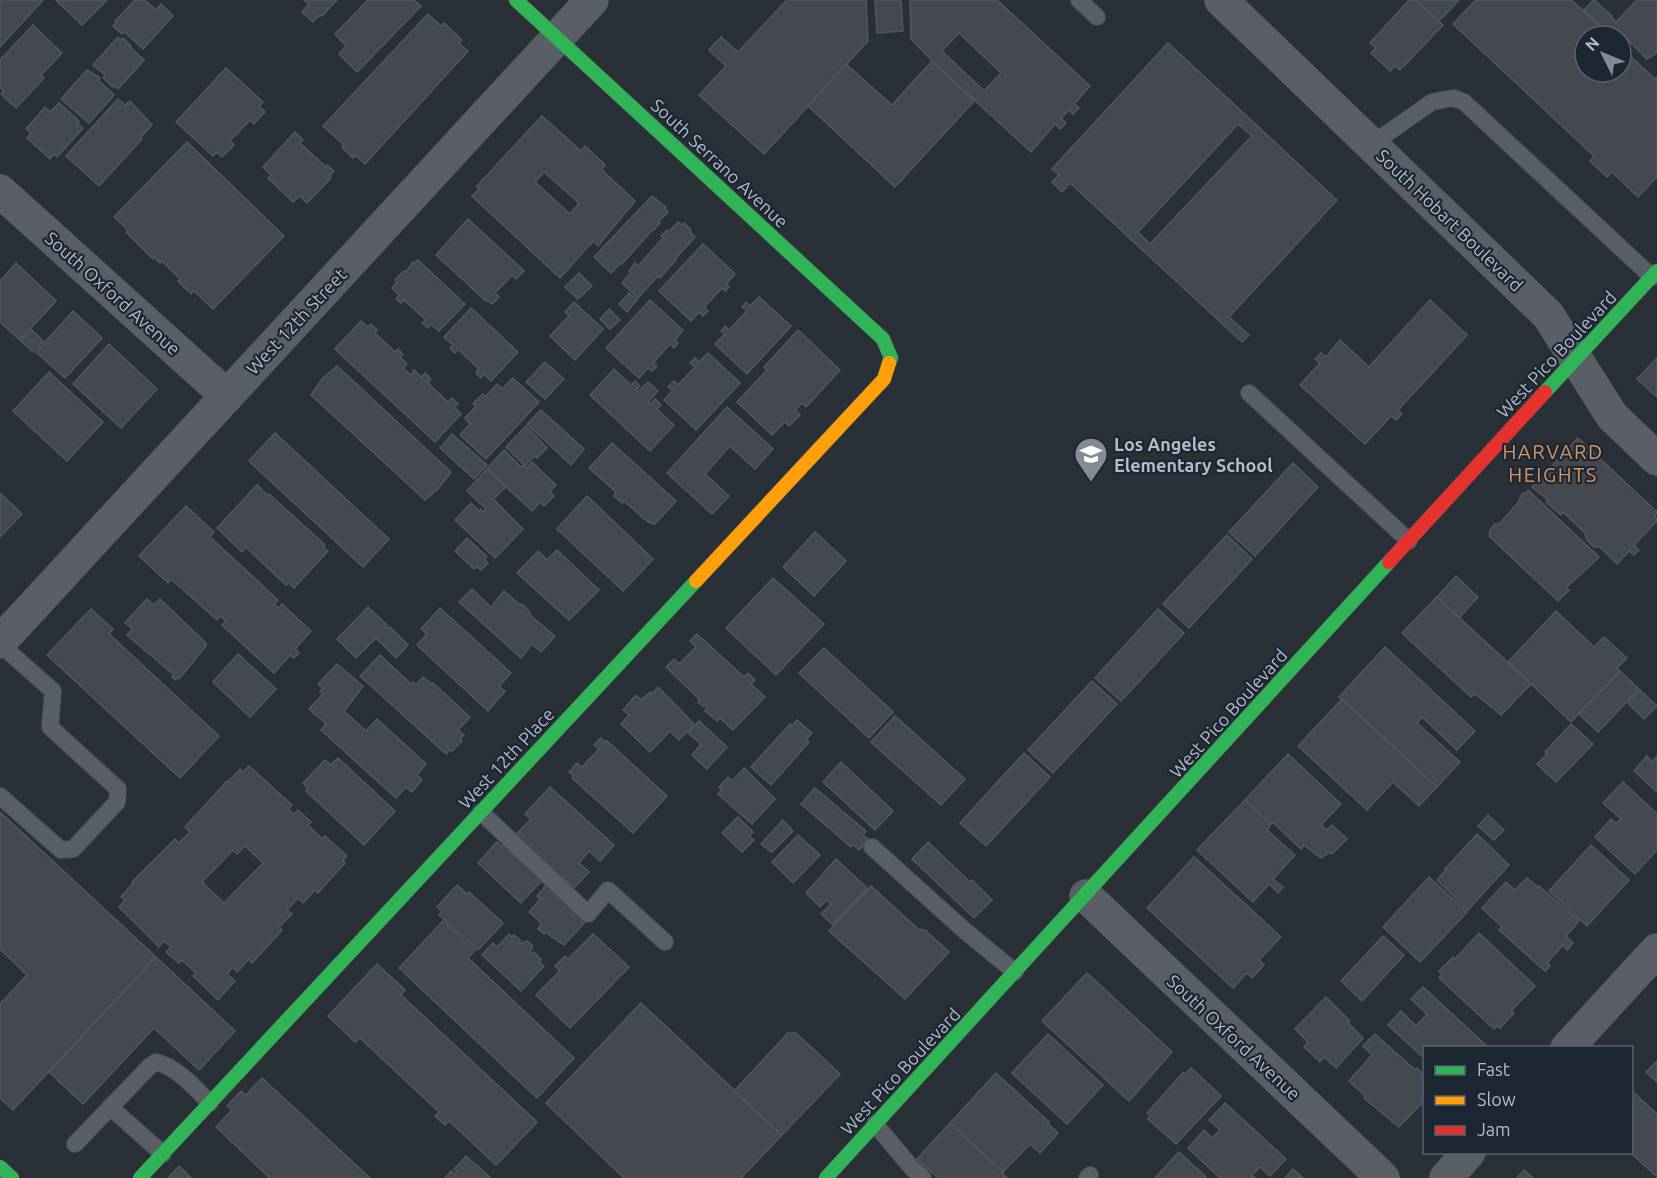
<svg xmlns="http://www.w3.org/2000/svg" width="1657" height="1178" viewBox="0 0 1657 1178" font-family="Ubuntu,sans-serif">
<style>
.building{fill:#444950;stroke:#52575f;stroke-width:1.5;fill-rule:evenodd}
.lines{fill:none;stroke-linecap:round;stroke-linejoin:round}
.lane-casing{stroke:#484c53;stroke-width:18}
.street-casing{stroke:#484c53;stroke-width:34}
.fast-casing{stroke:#484c53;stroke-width:15}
.slow-casing{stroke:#484c53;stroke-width:15}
.jam-casing{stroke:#484c53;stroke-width:15}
.lane{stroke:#5a5e66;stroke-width:16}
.street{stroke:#5a5e66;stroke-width:33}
.fast{stroke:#30b455;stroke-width:14}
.slow{stroke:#ff9f0a;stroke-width:14}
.jam{stroke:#e5322d;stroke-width:14}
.labels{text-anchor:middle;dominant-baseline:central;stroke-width:4.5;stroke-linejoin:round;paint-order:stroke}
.street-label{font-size:18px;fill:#b4bcc9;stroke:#1d2633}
.poi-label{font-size:18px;font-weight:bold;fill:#b4bcc9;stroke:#1d2633;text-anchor:start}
.neighbourhood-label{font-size:20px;letter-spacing:1.5px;fill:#d59563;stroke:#1d2633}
</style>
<rect width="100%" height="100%" fill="#2a3038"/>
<g class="building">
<path d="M0 0H43L0 47Z"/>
<path d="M56 0H107L82 25Z"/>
<path d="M135 0H145L156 10 161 4 173 16 143 49 125 32 122 34 113 26 116 23 115 21Z"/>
<path d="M304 0H337L322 16 320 15 313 22 302 12 309 4Z"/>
<path d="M368 0H414L421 6 357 72 339 54 346 46 335 34Z"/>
<path d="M787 0H866L868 41 764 154 699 95 726 66 709 50 721 37 738 52Z"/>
<path d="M875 0H901L903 31 877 33Z"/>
<path d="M910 0H997L1090 86 1074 104 1079 108 1073 114 1069 110 1061 118 1066 123 1060 129 1055 124 1031 152 932 61 911 39ZM959 33 1001 73 984 91 942 51Z"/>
<path d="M1409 0H1415L1443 25 1400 70 1395 66 1390 71 1371 53 1376 48 1370 43Z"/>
<path d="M1415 0H1459L1439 21Z"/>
<path d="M1476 0H1571L1612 36H1585V72H1621V48L1655 79 1657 77V177L1638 197 1612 172 1607 177 1590 161 1594 156 1453 24Z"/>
<path d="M1594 0 1612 16 1611 17 1616 22 1637 0H1657V53L1647 59 1621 33 1618 36H1612L1584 10Z"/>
<path d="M428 14 441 26 444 23 462 40 459 43 468 51 365 164 355 155 353 158 342 147 344 145 323 126Z"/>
<path d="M33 25 62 53 41 75 44 78 16 108 1 94 4 91 0 87V60Z"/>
<path d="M118 37 121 40 123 38 131 46 130 47 144 60 118 89 114 85 113 87 103 78 105 75 93 65Z"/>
<path d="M1168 43 1337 200 1229 317 1249 335 1242 342 1070 183 1062 192 1052 182 1059 175 1052 169ZM1238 124 1252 136 1150 244 1138 232Z"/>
<path d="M932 61 974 101 895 187 808 106 846 64 892 105Z"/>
<path d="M226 68 263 102 259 106 265 112 254 124 250 120 230 141 234 145 222 157 217 152 213 156 176 122Z"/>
<path d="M87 70 100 78 98 80 114 95 89 123 61 99Z"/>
<path d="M118 99 125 105 130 101 152 125 140 138 142 139 99 186 66 156Z"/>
<path d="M59 103 79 121 77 123 83 128 57 157 54 154 50 159 27 138 31 133 26 129 45 107 50 112Z"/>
<path d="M542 116 581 151 585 146 605 165 602 170 635 201 598 246 593 241 560 278 472 196 479 189 477 186ZM544 172 579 203 570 214 535 182Z"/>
<path d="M295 132 303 140 300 143 326 167 327 165 334 171 329 176 331 178 307 203 300 196 293 202 268 178 271 175 263 167Z"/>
<path d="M187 142 284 236 213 309 194 291 191 294 178 281 180 279 162 261 160 263 154 257 153 259 126 232 128 230 114 217Z"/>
<path d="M652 196 666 207 665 208 668 212 658 222 660 223 654 230 653 229 622 264 621 263 611 273 594 257Z"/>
<path d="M468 219 524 271 516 279 512 275 495 293 499 297 492 304 487 300 486 301 436 255Z"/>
<path d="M678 222 682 225 684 223 691 230 690 232 695 237 675 259 676 260 660 278 658 276 638 298 622 283 631 273 629 271 635 263 638 266 663 238 661 236 667 230 669 232Z"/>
<path d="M703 244 735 274 726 284 729 287 725 291 722 288 704 307 708 311 703 316 699 312 691 321 659 291Z"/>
<path d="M418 260 465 304 439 331 431 324 428 328 422 323 426 320 404 300 401 303 396 299 399 295 392 288 397 282 395 280 404 271 406 272 413 262 415 263Z"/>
<path d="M16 263 56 301 20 340 0 322V281Z"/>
<path d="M579 273 592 286 578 299 565 287Z"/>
<path d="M629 293 637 300 627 312 619 304Z"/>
<path d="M759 297 791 326 747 374 715 344 725 334 721 331 725 326 729 330 747 311 742 307 746 302 750 306Z"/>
<path d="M650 300 683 330 675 340 678 343 674 348 670 344 653 363 657 366 652 371 648 368 639 378 606 348Z"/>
<path d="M1430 300 1467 335 1398 410 1402 414 1396 420 1391 416 1365 444 1300 385 1320 363 1315 359 1321 353 1326 357 1340 340 1369 367Z"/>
<path d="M574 302 603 329 575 360 550 336 569 316 565 312Z"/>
<path d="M471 308 518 352 491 381 484 374 481 378 476 373 479 369 458 349 455 353 450 348 453 345 444 337Z"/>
<path d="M609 309 620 320 610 329 600 319Z"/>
<path d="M73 311 102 338 65 378 36 352Z"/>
<path d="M361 321 368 327 371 324 377 330 375 333 395 352 398 349 403 354 400 357 407 364 403 368 411 375 414 370 421 377 425 373 431 379 428 383 448 402 452 398 458 404 454 407 461 414 435 442 335 349Z"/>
<path d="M32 330 43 341 33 352 21 341Z"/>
<path d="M798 330 840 370 806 407 802 403 795 410 800 415 789 426 785 422 772 435 737 402 767 370 764 367Z"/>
<path d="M109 344 157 389 121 428 73 384Z"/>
<path d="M708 353 740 383 696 430 664 400 673 390 668 387 674 381 678 385 695 367 690 363 695 358 699 362Z"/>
<path d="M1657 358V397L1637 379Z"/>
<path d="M545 362 564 379 545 399 526 382Z"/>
<path d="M337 366 451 472 438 489 425 500 311 395 323 378Z"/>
<path d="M614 369 631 385 635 381 640 386 636 390 638 392 648 382 658 391 648 402 651 404 655 399 661 405 657 409 674 425 650 451 590 395Z"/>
<path d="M49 372 103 422 67 461 13 411Z"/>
<path d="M513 378 539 402 486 459 460 435 470 424 465 418 476 406 473 404 483 394 486 396 497 384 502 389Z"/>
<path d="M727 407 773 449 755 469 730 446 705 474 729 496 712 514 667 473Z"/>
<path d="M541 410 584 449 571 465 527 424Z"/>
<path d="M526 426 547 448 537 458 534 456 525 466 506 447Z"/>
<path d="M275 433 389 539 363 567 249 461Z"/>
<path d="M452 434 487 465 474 479 440 448Z"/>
<path d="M1578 438 1657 512 1655 515 1657 521 1634 545 1639 550 1634 555 1629 551 1617 564 1600 547H1594L1587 540 1584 532 1563 512 1561 515 1546 502 1548 500 1532 487Z"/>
<path d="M612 443 676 501 655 524H652L649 521 648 522 624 501 622 503 614 496 616 492 589 468Z"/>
<path d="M504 450 521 467 524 465 527 468 532 462 556 485 550 491 554 496 544 506 540 502 532 511 487 469Z"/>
<path d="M1293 463 1318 487 1255 556 1229 532Z"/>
<path d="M487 469 506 487 493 499 523 529 495 558 455 520 471 503 479 511 481 509 483 512 486 509 467 491Z"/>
<path d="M257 485 267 495 269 494 325 545 323 547 328 551 294 588 289 583 286 585 246 547 242 552 217 528Z"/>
<path d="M1529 491 1599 557 1566 588 1569 590 1558 601 1489 536 1490 530 1495 524H1499L1517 504 1522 494Z"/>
<path d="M0 493 22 514 0 537Z"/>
<path d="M587 496 653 559 623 591 557 529Z"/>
<path d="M186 506 214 532 210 537 278 600 274 604 279 608 282 604 311 631 295 649 299 653 294 658 290 655 274 673 222 625 226 621 220 616 217 620 171 579 168 583 139 556Z"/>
<path d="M815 532 846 561 814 596 783 567Z"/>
<path d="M1227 535 1252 559 1189 628 1163 604Z"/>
<path d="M467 538 487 557 484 559 488 563 481 570 477 567 474 569 455 551Z"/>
<path d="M557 550 599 590 569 620 517 573 538 551 547 560Z"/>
<path d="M1456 576 1478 597 1459 618 1437 597Z"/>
<path d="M773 578 824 624 776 675 726 628Z"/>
<path d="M472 589 491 607 504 591 519 604 523 605 529 611 531 616 555 636 541 652 532 644 521 658 459 602Z"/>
<path d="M1437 597 1531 684 1501 715 1475 694 1471 697 1402 633Z"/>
<path d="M147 599 154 605 160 599 206 643V646L179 679 178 677 175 680 172 677 174 675 127 635 133 629 125 623Z"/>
<path d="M368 607 387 625 386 627 388 629 390 627 408 645 396 658 376 638 356 658 337 639Z"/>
<path d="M440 608 511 673 499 686 505 691 488 711 417 645 427 634 421 629Z"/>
<path d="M91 609 113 629 109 634 219 736 180 778 47 655Z"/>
<path d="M1158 609 1184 633 1121 701 1095 678Z"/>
<path d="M1556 611 1594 647 1604 637 1627 658 1617 668 1620 671 1571 722 1508 662Z"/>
<path d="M697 634 744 677 748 673 755 680 751 684 765 697 733 730 720 718 717 721 705 711 708 707 706 705 704 707 698 702 700 700 666 667 674 659 679 664 696 647 690 641Z"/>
<path d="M1385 647 1475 731 1457 750 1422 717 1417 723 1460 762 1437 787 1339 697Z"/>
<path d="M824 648 893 712 869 738 799 673Z"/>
<path d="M238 654 276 689 250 717 213 682Z"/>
<path d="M380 655 411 684 413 682 416 685 423 677 432 684 433 683 470 717 458 730 464 735 460 739 462 741 452 751 450 750 446 754 360 676Z"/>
<path d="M337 664 363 686 344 711 366 731 377 719 426 764 417 775 422 780 412 792 406 787 396 798 321 730 326 724 309 709 323 694 320 691 323 688 318 684Z"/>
<path d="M1620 671 1639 689 1598 732 1579 714Z"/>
<path d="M1092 681 1117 704 1053 773 1028 750Z"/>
<path d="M658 687 694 724 679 740 670 731 650 752 621 724 629 715 623 710 636 695 641 700 650 692 652 694Z"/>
<path d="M1640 690 1657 706 1644 719 1628 703Z"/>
<path d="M1342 699 1437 787 1419 806 1393 782 1367 810 1298 746Z"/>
<path d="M895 716 965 779 941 805 871 742Z"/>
<path d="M797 720 812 733 806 739 809 742 771 785 751 767 790 724 791 727Z"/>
<path d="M699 721 727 747 707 769 692 755 701 744 688 733Z"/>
<path d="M1571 724 1593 744 1556 782 1537 764 1547 754 1545 752Z"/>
<path d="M601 738 605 742 607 741 667 796 633 833 572 778 574 776 569 772 577 763 582 767 599 749 594 745Z"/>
<path d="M1024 753 1050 777 986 846 960 823Z"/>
<path d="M1288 754 1341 804 1321 825 1327 830 1332 825 1347 839 1332 854 1330 852 1321 858 1304 845 1301 849 1274 823 1271 824 1245 800Z"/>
<path d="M1647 756 1652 762 1657 756V792L1634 771Z"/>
<path d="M338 758 395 811 364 845 306 791 308 789 303 783 325 760 331 765Z"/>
<path d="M841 762 893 811 875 830 823 782Z"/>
<path d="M249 766 292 805 288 809 294 814 298 810 311 822 308 825 322 839 325 836 347 856 343 861 345 863 318 893 315 890 303 903 298 898 287 910 292 914 279 927 282 930 252 963 249 959 237 972 233 967 227 974 235 981 218 1000 193 976 196 973 182 960 179 963 166 952 171 947 164 941 159 947 119 907 125 900 121 897 133 883 132 882 175 839 179 843 190 832 185 827 227 781 228 782 240 769 243 772ZM245 846 263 863 224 903 202 882 233 850 237 854Z"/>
<path d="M744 768 775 799 752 824 718 794 722 790 719 787 728 777 732 781Z"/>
<path d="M1623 782 1657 814V850L1635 874 1595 837 1611 819 1616 823 1621 819 1603 803Z"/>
<path d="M550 787 614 845 600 861 589 851 579 863 589 872 574 888 516 835 531 819 525 814Z"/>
<path d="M815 788 866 831 863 835 868 839 859 850 852 844 851 847 801 804Z"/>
<path d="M1245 800 1271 824 1267 830 1295 855 1273 879 1283 887 1278 893 1269 884 1253 902 1197 850Z"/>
<path d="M0 812 156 957 13 1110 0 1098V1004L27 975 0 949Z"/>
<path d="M1488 815 1504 830 1494 840 1478 826Z"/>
<path d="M738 817 753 832 749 836 754 840 742 852 722 833Z"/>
<path d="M783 820 793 831 772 852 761 844Z"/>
<path d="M1477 834 1509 865 1468 910 1437 880 1446 870 1445 869Z"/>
<path d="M798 835 820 855 793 883 772 862Z"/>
<path d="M497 842 501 847 505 843 543 879 521 903 478 863Z"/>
<path d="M928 842 970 882 972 880 992 900 974 918 912 859Z"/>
<path d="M1591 845 1629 880 1587 926 1549 891Z"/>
<path d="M1194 857 1281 937 1259 960 1264 965 1252 978 1247 973 1233 988 1147 908Z"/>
<path d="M836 859 867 888 833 925 821 914 831 904 827 900 820 907 806 893Z"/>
<path d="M1429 877 1467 912 1420 962 1383 927Z"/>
<path d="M1527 878 1538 887 1539 886 1579 921 1566 936 1573 943 1567 950 1563 945 1547 963 1550 966 1545 971 1499 930 1502 927 1482 908 1506 882 1515 890Z"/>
<path d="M547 884 587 920 564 945 549 935 550 932 544 934 538 929 541 923 529 912 540 899 537 896Z"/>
<path d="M457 885 467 894 469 892 503 923 478 950 439 915 442 911 437 907Z"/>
<path d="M871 886 918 929 925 930 949 952 905 999 829 931Z"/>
<path d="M443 921 475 950 468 958 574 1058 537 1098 399 968Z"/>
<path d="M1479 933 1535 986 1511 1011 1514 1013 1500 1028 1498 1025 1494 1029 1439 978 1442 974 1439 971 1453 957 1455 959Z"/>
<path d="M509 934 512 937 514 935 521 941 519 943 521 944 527 941 533 946 530 952 532 954 534 952 541 959 539 962 544 966 521 991 482 955 493 943 497 947Z"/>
<path d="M593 934 629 967 570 1028 536 995 560 971 555 966 565 956 568 959Z"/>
<path d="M1383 936 1404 955 1362 1001 1341 981Z"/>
<path d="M156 957 235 1031 199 1070 154 1028 83 1104 49 1072Z"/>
<path d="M377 964 405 990 401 995 537 1122 496 1165 449 1121 445 1125 435 1116 439 1112 360 1038 355 1042 328 1016Z"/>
<path d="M1087 973 1172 1052 1129 1101 1042 1021Z"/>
<path d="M1423 987 1489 1048H1424V1058L1388 1025 1401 1011 1416 1026 1427 1014 1411 999Z"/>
<path d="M1326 997 1350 1021 1348 1023 1363 1038 1336 1068 1324 1057 1320 1062 1304 1047 1308 1042 1295 1029Z"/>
<path d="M641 1003 782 1135 741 1178H624L546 1103Z"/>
<path d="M788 1033H796L840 1074 782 1135 734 1091Z"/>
<path d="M1048 1034 1103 1085 1067 1124 1012 1073Z"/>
<path d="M1375 1034 1415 1070 1417 1068 1424 1075V1101L1399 1127 1364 1098 1365 1096 1349 1081 1372 1055 1363 1046Z"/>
<path d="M1657 1061V1082L1646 1072Z"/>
<path d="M1191 1068 1221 1096 1176 1144 1148 1119 1150 1116 1147 1113 1183 1073 1185 1074Z"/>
<path d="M996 1073 1049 1122 1048 1124 1058 1133 1040 1153 1030 1144 1003 1172 950 1123Z"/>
<path d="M262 1078 370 1178H270L216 1127 232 1110 227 1106 241 1091 246 1095Z"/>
<path d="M1632 1091 1657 1114V1177L1630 1152Z"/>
<path d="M1225 1103 1286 1159 1270 1176 1260 1167 1252 1175 1255 1178H1220L1188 1148 1204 1130 1212 1138 1220 1130 1209 1120Z"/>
<path d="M950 1123 1003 1172 1002 1173 1007 1178H938L917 1159Z"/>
<path d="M1179 1152 1206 1177V1178H1155Z"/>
<path d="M466 1156 491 1178H445L451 1171 455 1174 457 1171 454 1169Z"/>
<path d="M179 1166 191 1178H168Z"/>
<path d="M1293 1169 1303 1178H1285Z"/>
<path d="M1524 1170 1533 1178H1517Z"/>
</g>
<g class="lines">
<g class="lane-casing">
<g id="lane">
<path d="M1079 0 1097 17"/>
<path d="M1372 144 1432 102 1453 98 1464 102 1652 277"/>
<path d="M1249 393 1409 541"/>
<path d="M0 644 53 691 50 727 118 789 117 802 73 849 61 850 0 796"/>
<path d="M481 812 588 914 608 890 665 942"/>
<path d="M872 847 964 930 1015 972"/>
<path d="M110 1107 163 1154"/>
<path d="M875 1124 911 1167 923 1178"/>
<path d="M75 1144 150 1066 156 1062C177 1067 195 1088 210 1103"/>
<path d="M1087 1178 1090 1175"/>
</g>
</g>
<g class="street-casing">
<g id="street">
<path d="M1221 0 1548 315 1612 416 1657 459"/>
<path d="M0 191 227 396"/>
<path d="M0 642 592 0"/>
<path d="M1086 896 1383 1178"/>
<path d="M1567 1048 1657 950"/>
<path d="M1446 1178 1469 1152"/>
</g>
</g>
<g class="fast-casing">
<g id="fast">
<path d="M516 0 883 339 891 358 889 363"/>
<path d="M1545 392 1657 271"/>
<path d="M0 1167 12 1178"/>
<path d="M140 1178 696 581"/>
<path d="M826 1178 1389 562"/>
</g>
</g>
<g class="slow-casing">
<path id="slow" d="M696 581 884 379 889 363"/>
</g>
<g class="jam-casing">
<path id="jam" d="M1389 562 1545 392"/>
</g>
<use href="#lane" class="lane"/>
<use href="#street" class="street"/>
<use href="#fast" class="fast"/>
<use href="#slow" class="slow"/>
<use href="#jam" class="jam"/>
</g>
<defs>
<g id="school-pin" transform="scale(1.725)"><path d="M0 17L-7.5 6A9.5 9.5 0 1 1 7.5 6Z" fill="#848b96" stroke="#1d2633"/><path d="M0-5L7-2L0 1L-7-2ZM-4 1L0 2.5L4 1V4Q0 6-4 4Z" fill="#fff"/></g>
</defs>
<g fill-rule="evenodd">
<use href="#school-pin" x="1091" y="454"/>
</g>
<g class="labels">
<g class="street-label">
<text transform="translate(720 163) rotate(43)">South Serrano Avenue</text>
<text transform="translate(1450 220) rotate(44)">South Hobart Boulevard</text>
<text transform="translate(113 293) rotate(42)">South Oxford Avenue</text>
<text transform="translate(296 321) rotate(-47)">West 12th Street</text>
<text transform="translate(1556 354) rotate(-47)">West Pico Boulevard</text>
<text transform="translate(1228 713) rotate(-48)">West Pico Boulevard</text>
<text transform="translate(506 758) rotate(-47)">West 12th Place</text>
<text transform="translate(1234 1037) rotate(43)">South Oxford Avenue</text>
<text transform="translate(900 1071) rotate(-47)">West Pico Boulevard</text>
</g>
<g class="poi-label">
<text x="1114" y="444">Los Angeles<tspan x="1114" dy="21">Elementary School</tspan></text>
</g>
<g class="neighbourhood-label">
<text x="1553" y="451">HARVARD<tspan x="1553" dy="23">HEIGHTS</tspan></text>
</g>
</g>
<rect x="1423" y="1046" width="210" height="108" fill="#1d2633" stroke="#59626f" stroke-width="1.5"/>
<rect x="1435" y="1066" width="30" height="9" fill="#30b455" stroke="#59626f" stroke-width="1.5"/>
<text x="1477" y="1076" font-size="18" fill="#b4bcc9">Fast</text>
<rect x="1435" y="1096" width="30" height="9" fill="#ff9f0a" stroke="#59626f" stroke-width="1.5"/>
<text x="1477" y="1106" font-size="18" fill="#b4bcc9">Slow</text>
<rect x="1435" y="1126" width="30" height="9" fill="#e5322d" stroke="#59626f" stroke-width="1.5"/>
<text x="1477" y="1136" font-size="18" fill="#b4bcc9">Jam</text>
<g transform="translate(1603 54) rotate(313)"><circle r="28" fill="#1d2633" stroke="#59626f" stroke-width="1.5"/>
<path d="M0-4.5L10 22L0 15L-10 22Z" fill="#848b96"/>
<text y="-9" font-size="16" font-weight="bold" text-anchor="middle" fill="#b4bcc9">N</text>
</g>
</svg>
